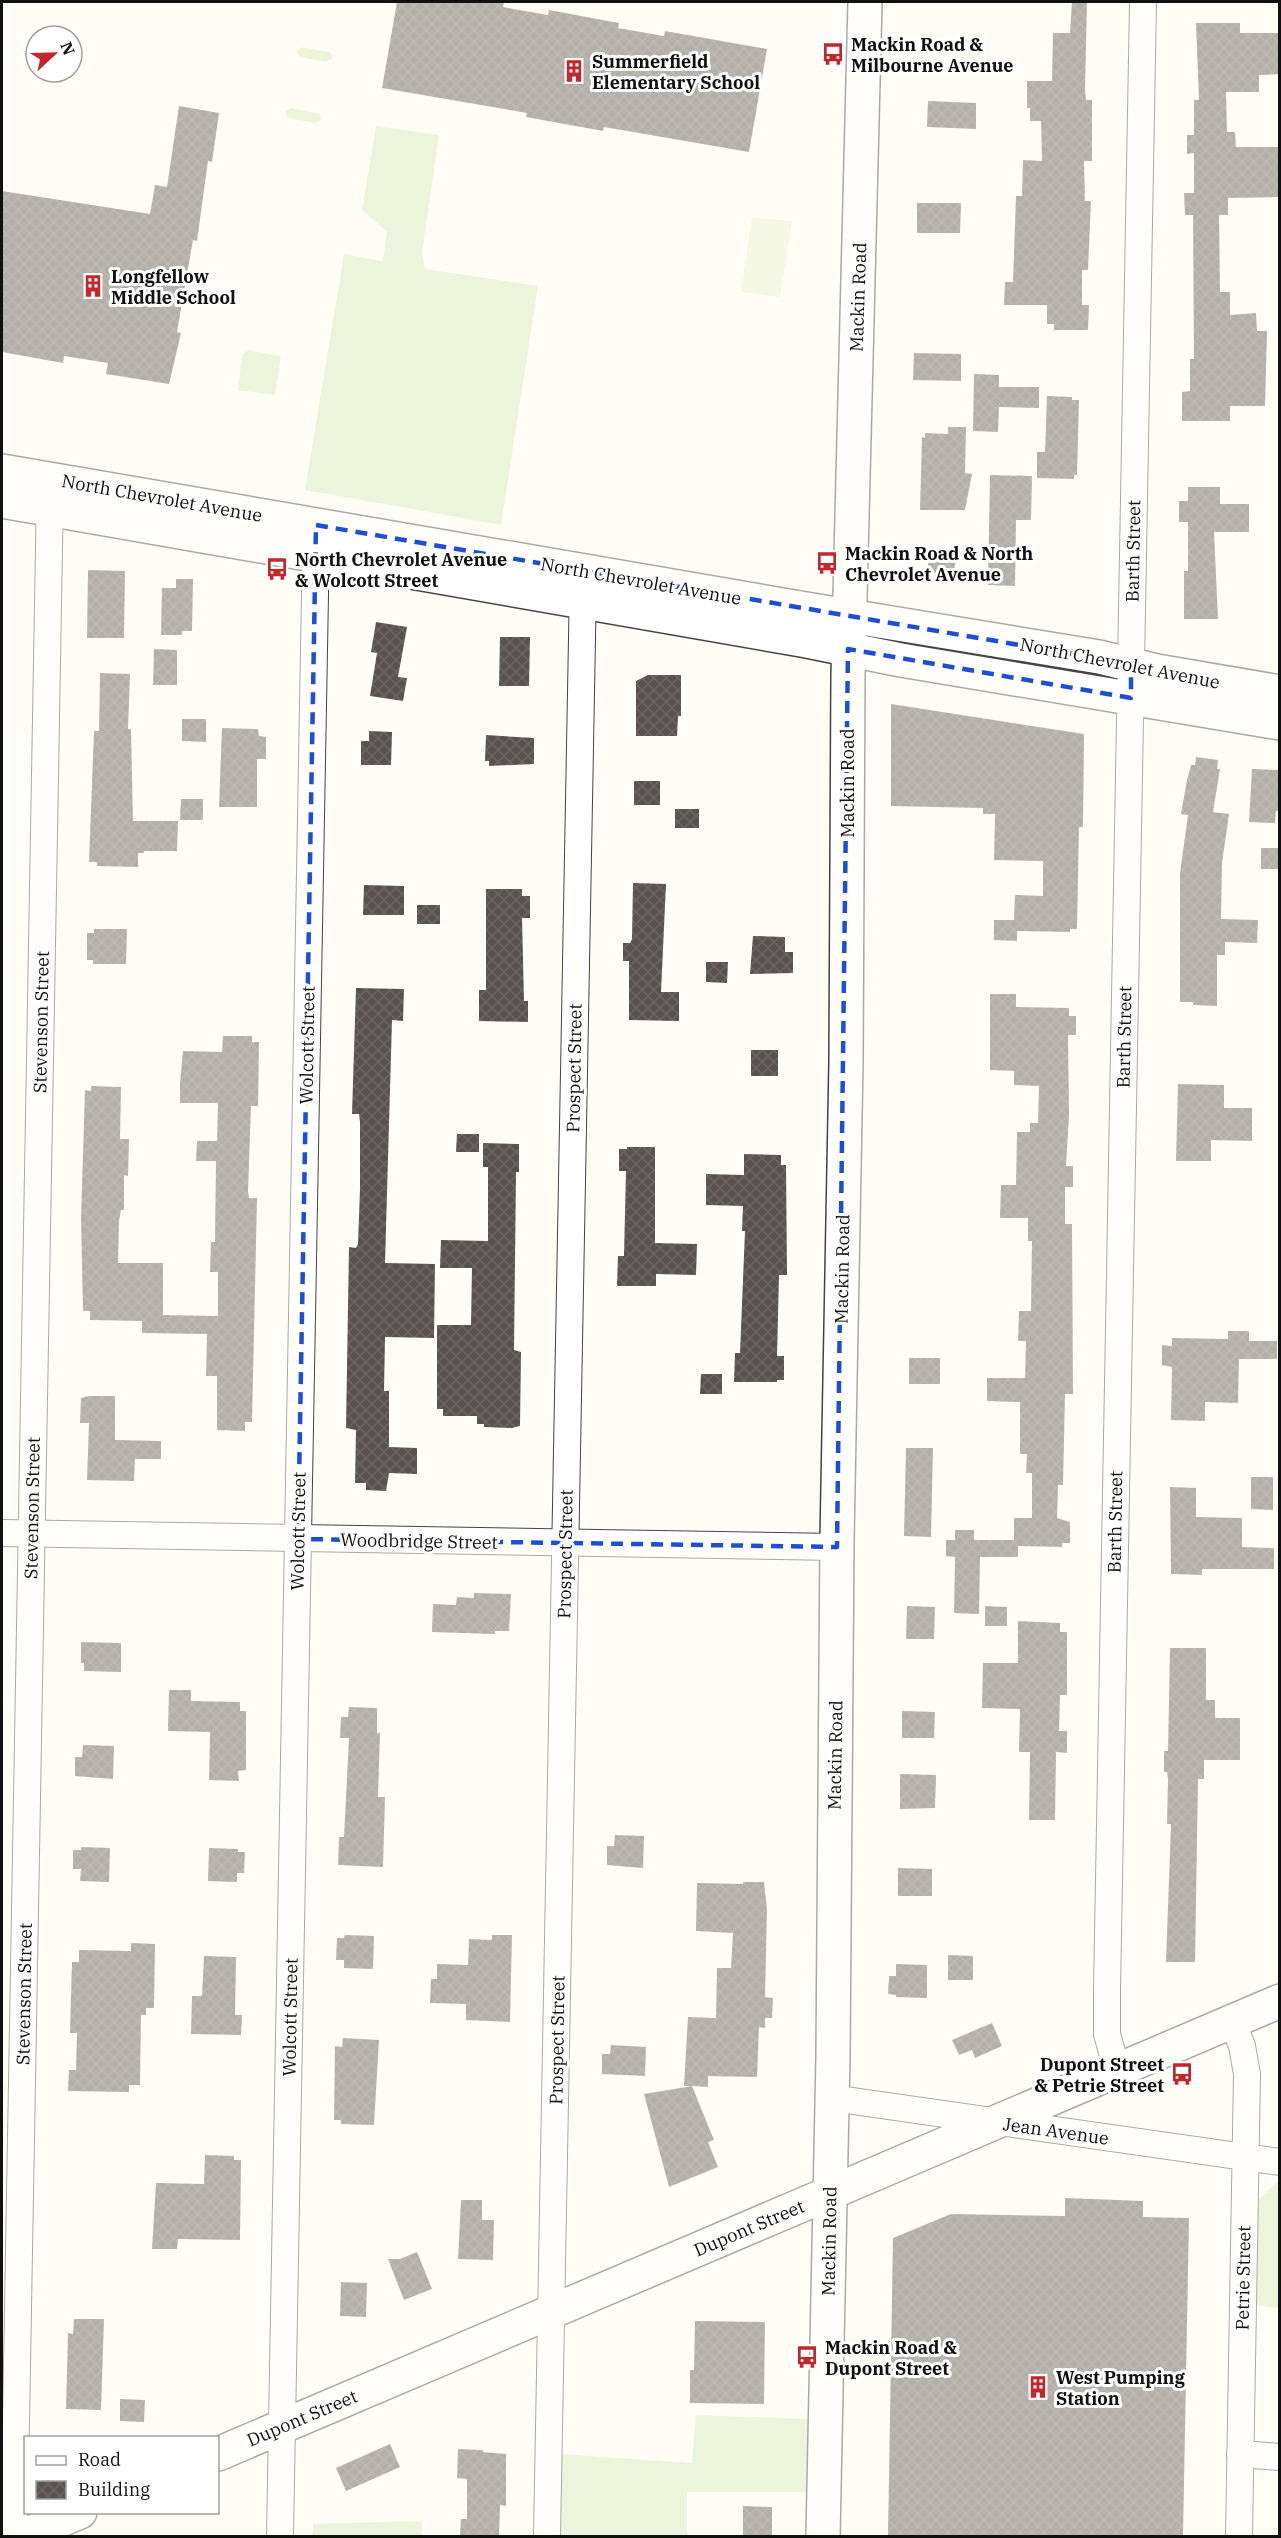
<svg xmlns="http://www.w3.org/2000/svg" width="1281" height="2538" viewBox="0 0 1281 2538" font-family="'IBM Plex Serif',serif">
<style>
.grass{fill:#d5ebbd}
.pitch{fill:#e6f2cf}
.building{fill:url(#building-cross-hatch)}
.lines{fill:none;stroke-linecap:round;stroke-linejoin:round}
.minor-casing{stroke:#444;stroke-width:28}
.tertiary-casing{stroke:#444;stroke-width:36}
.minor{stroke:#fff;stroke-width:26}
.tertiary{stroke:#fff;stroke-width:33}
.marked{fill:none;stroke:#1d4ed8;stroke-width:4.5;stroke-dasharray:12 8;stroke-linejoin:round}
.labels{text-anchor:middle;dominant-baseline:central;stroke-width:6;stroke-linejoin:round;paint-order:stroke}
.poi-label{font-size:18px;font-weight:bold;fill:#111;stroke:#fff;text-anchor:start}
.street-label{font-size:18px;fill:#111;stroke:#fff}
</style>
<defs>
<pattern id="building-cross-hatch" width="8" height="8" patternUnits="userSpaceOnUse" patternTransform="scale(1.5)"><rect width="8" height="8" fill="#5a524d"/><path d="M0 0l8 8M0 8l8-8" fill="none" stroke="#6d6662"/></pattern>
</defs>
<rect width="100%" height="100%" fill="#fffdf5"/>
<g class="grass">
<path d="M302 47 330 52 333 58 326 62 300 57 296 51Z"/>
<path d="M291 108 320 114 321 120 315 123 288 118 285 112Z"/>
<path d="M376 126 439 135 422 253 425 269 538 286 501 525 305 490 344 254 383 261 387 232 362 210Z"/>
<path d="M248 350 281 356 275 395 238 390 242 355Z"/>
<path d="M1279 2180V2308L1253 2305 1258 2200Z"/>
<path d="M696 2415 808 2419 810 2492H687V2536H561V2454L692 2463Z"/>
<path d="M422 2521V2536H313V2524Z"/>
</g>
<path class="pitch" d="M752 218 792 221 780 297 741 292Z"/>
<g class="building">
<path d="M397 2H504L503 7 548 15 549 10 619 23 618 28 664 36 665 31 767 49 749 152 604 127 603 131 526 117 527 113 382 88Z"/>
<path d="M1072 2H1087L1085 89 1086 100H1092V161H1084L1085 201H1091L1088 270H1082V305H1089L1088 330H1054V324H1047V305H1004L1005 282H1013L1016 196H1022L1023 160 1042 161 1041 121H1030V108H1027V81H1052L1053 33H1070Z"/>
<path d="M1196 23H1240V33H1280V74L1259 75V92H1226L1227 132H1235L1236 147H1280V197L1228 198V215H1219L1220 292H1230V315L1256 313 1257 331H1267L1265 406H1230V421H1182V392L1190 391V359H1194L1193 215H1185L1184 193H1194V153L1187 154V135H1194V100H1199Z"/>
<path d="M928 101 976 103V129L927 127Z"/>
<path d="M179 106 219 113 212 162 208 161 197 241 193 240 177 332 181 333 169 384 106 374 108 363 64 356 63 363 2 352V191L150 214 155 185 167 187Z"/>
<path d="M917 203H961L960 233H917Z"/>
<path d="M914 353 961 354V381L913 380Z"/>
<path d="M974 374 999 375V387H1039V408L999 407 998 432 973 431Z"/>
<path d="M1047 396 1072 397V400H1079L1077 475H1074V479L1037 478V452H1045Z"/>
<path d="M948 427H966L965 473 972 474 965 510H920L922 437 925 438V433L948 434Z"/>
<path d="M990 475 1032 476 1031 520H1016L1015 586 988 585Z"/>
<path d="M1188 487H1220V504H1249V532H1214L1218 619H1184V571H1188V522H1179V501H1188Z"/>
<path d="M931 549 957 554 953 576 927 571Z"/>
<path d="M88 570 125 571 124 638H87Z"/>
<path d="M176 579H193L192 631H182V635H161L162 588H176Z"/>
<path d="M376 622 407 627 398 677 407 678 403 701 370 696 377 653 371 652Z"/>
<path d="M500 637H530L529 686H499Z"/>
<path d="M154 649 177 650V685H153Z"/>
<path d="M100 673 130 674 128 729H131L133 821H178L177 851H144V853H138V867L97 866V862H89L94 731H99Z"/>
<path d="M648 675H681V716H678L677 736H636V681Z"/>
<path d="M891 704 1084 734 1083 827H1079L1077 929H1070V932L1017 931V941L994 940V920H1014L1015 895 1043 896V861L994 860 995 814H983V808L891 806Z"/>
<path d="M182 719H206V742L182 741Z"/>
<path d="M222 728 258 729 259 736 266 737V759H257V807H219Z"/>
<path d="M369 731 392 732 391 765H361V741H369Z"/>
<path d="M486 735 534 738V764L489 766V761H485Z"/>
<path d="M1196 757 1218 760 1217 769H1220L1213 812 1229 814 1222 863 1221 919 1258 920 1257 943 1225 942V955H1217V1006L1193 1005V1002H1180V873L1188 815 1181 814 1187 780 1191 765H1195Z"/>
<path d="M1252 769 1280 770V811H1276L1275 823 1249 822Z"/>
<rect x="634" y="781" width="26" height="24"/>
<path d="M181 799H203V820H180Z"/>
<rect x="675" y="809" width="24" height="19"/>
<rect x="1261" y="848" width="19" height="21"/>
<path d="M633 883 666 884 661 992H679V1021L629 1020V961H623V943H630L632 939Z"/>
<path d="M364 885 404 886V915H363Z"/>
<path d="M486 889H522V896H530V918H522L524 1001H528V1022L479 1021V990H486Z"/>
<rect x="417" y="905" width="23" height="19"/>
<path d="M94 929H127L126 964H93V960H87V933H94Z"/>
<path d="M753 936 785 937V952H793V973L750 974Z"/>
<path d="M706 962H728L727 983 706 982Z"/>
<path d="M356 988 404 989 403 1021 392 1020 385 1263 435 1264 434 1338 385 1337 384 1391H389V1447L417 1448V1474L389 1473 386 1491 366 1490V1483H355L356 1430 346 1428 349 1247 356 1248 358 1244 360 1190V1122L359 1114H352Z"/>
<path d="M990 994H1016V1007L1069 1008V1016H1076V1035H1068L1069 1115 1066 1166H1073V1187H1065V1224H1072L1073 1394H1065L1063 1485H1058L1057 1518 1070 1522V1543H1062V1547L1018 1546V1557H980L979 1614 954 1613 955 1557 946 1556V1540H955V1530H974V1540H1014V1518H1032V1473H1026L1027 1454H1020V1402L987 1401V1378H1025L1026 1341H1018L1019 1311H1031L1032 1241H1028V1218H1000L1001 1185H1016L1017 1132H1030V1123H1038L1039 1086 1014 1085V1071L990 1070Z"/>
<path d="M223 1036H252V1042H259L258 1106H251L248 1191 249 1198H257L252 1422H245V1431L217 1430V1376H206L207 1334 142 1333V1321L90 1320V1311H83L81 1218 85 1090 91 1091V1086L121 1087 120 1139H129L128 1176 124 1175V1210H121L119 1221 118 1263H163V1315L218 1316V1272H210L211 1242H215L216 1161H196L197 1141H217L218 1103H180V1083L183 1051 222 1052Z"/>
<rect x="751" y="1050" width="27" height="26"/>
<path d="M1178 1084 1224 1085V1108H1252V1141L1211 1140V1161H1176Z"/>
<path d="M457 1134H479V1152H456Z"/>
<path d="M483 1143 519 1144V1172H516L514 1350 521 1352 520 1426 512 1428 484 1427V1424H477V1416H443V1409H437V1325H471L472 1268H440L441 1240 488 1241V1167H483Z"/>
<path d="M627 1147H655V1243L697 1244 696 1275 656 1274V1286H617L618 1256H624L626 1171H619V1149H627Z"/>
<path d="M744 1154 781 1155V1165H786L787 1275H779L777 1356H784V1380H777V1382H734L735 1353H740L745 1231H742L743 1206 706 1205V1174L744 1175Z"/>
<path d="M1228 1331H1249V1341H1277V1359H1239L1238 1403 1205 1402V1421L1171 1420 1172 1367 1162 1365V1345L1172 1346V1338L1228 1339Z"/>
<rect x="909" y="1358" width="31" height="26"/>
<path d="M701 1374H722V1394H700Z"/>
<path d="M89 1396H115V1440L161 1441V1459H135L134 1481 87 1480 89 1423H80L81 1398Z"/>
<path d="M906 1448H933L931 1537 904 1536Z"/>
<path d="M1251 1477H1273V1510L1251 1509Z"/>
<path d="M1170 1487 1196 1488V1517L1242 1518V1547L1274 1548V1569H1202V1575L1171 1574Z"/>
<path d="M474 1593 511 1594 509 1631H495V1634L432 1632 433 1604 456 1605 457 1597 474 1598Z"/>
<path d="M907 1606 935 1607 934 1639H906Z"/>
<path d="M985 1606 1007 1607V1626H985Z"/>
<path d="M1018 1621 1060 1623V1632H1067V1695H1060L1059 1731H1067V1753L1056 1752 1055 1820H1029L1030 1752H1019L1020 1709 982 1708 983 1663H1018Z"/>
<path d="M81 1642 121 1643V1672L84 1671V1663H81Z"/>
<path d="M1170 1648H1206V1700H1215V1718H1240V1760H1204V1779H1198L1195 1962H1166L1171 1824H1167L1168 1779 1167 1772H1164V1751H1168Z"/>
<path d="M169 1690H191V1701L240 1702V1711H246V1770L238 1771 239 1781 209 1780 210 1732 168 1731Z"/>
<path d="M349 1707 377 1708V1733H380L378 1797H385L383 1867 338 1865 339 1837H344L349 1738H340L341 1717H348Z"/>
<path d="M902 1711 935 1712 934 1738H902Z"/>
<path d="M83 1745 114 1746 113 1779 75 1776V1757H82Z"/>
<path d="M900 1774 936 1775 935 1808 900 1809Z"/>
<path d="M615 1835 644 1836 643 1868 607 1865V1846H614Z"/>
<path d="M81 1847 110 1848 109 1882 80 1881 81 1869H73V1850H81Z"/>
<path d="M209 1848 238 1849V1852H245L244 1873H237V1882L208 1881Z"/>
<path d="M898 1868 932 1869V1896H898Z"/>
<path d="M743 1882H764L767 1909 765 1997 773 1998 772 2018H765V2028L759 2027 757 2077 708 2076V2087L692 2086 714 2140 708 2142 718 2167 669 2187 644 2094 692 2086H684L688 2017 716 2018 717 1968H731L733 1933 696 1931 697 1883 743 1884Z"/>
<path d="M345 1935 374 1936 373 1969 344 1968V1960H336L337 1938H344Z"/>
<path d="M492 1935H512L510 2022 466 2020V2004L430 2003 431 1979H437V1964L468 1965 469 1939 492 1940Z"/>
<path d="M131 1943 155 1944 154 2008H146V2015H141L140 2085H129V2092L68 2091 69 2070H76L77 2033H70L72 1962H79V1950L131 1951Z"/>
<path d="M948 1955 973 1956V1980H948Z"/>
<path d="M204 1956 236 1957 235 2015H242L241 2035 191 2034 192 1996H202Z"/>
<path d="M896 1964 927 1965V1998L896 1997V1995L888 1994 889 1976H896Z"/>
<path d="M992 2023 1002 2046 975 2058 972 2050 959 2055 952 2040Z"/>
<path d="M343 2038 379 2040 374 2125 341 2124V2120H334L335 2046 342 2047Z"/>
<path d="M611 2045 646 2047 645 2076 602 2074V2054H610Z"/>
<path d="M205 2155 234 2156V2160H241L240 2240 178 2239 177 2249H152L156 2183 204 2184Z"/>
<path d="M1065 2198 1143 2201V2217L1189 2218 1183 2536H888L893 2238 951 2214 1065 2216Z"/>
<path d="M461 2200H482V2220H494L493 2260 458 2259Z"/>
<path d="M417 2252 432 2289 404 2300 388 2259H400Z"/>
<path d="M341 2282 367 2283 366 2317 340 2316Z"/>
<path d="M74 2319H104L101 2410 66 2409 68 2333 73 2334Z"/>
<path d="M695 2321 765 2322 764 2404 690 2403V2370H694Z"/>
<path d="M120 2399 145 2400 144 2422 120 2421Z"/>
<path d="M390 2444 400 2467 346 2491 336 2468Z"/>
<path d="M458 2449 483 2450V2452L506 2454V2506L500 2505 499 2536H460L461 2519H467V2479L457 2478Z"/>
<path d="M743 2506 772 2507V2536H743Z"/>
</g>
<g class="lines">
<g class="minor-casing">
<g id="minor">
<path d="M2 1533 837 1547"/>
<path d="M1232 2021 1242 2046 1247 2074 1239 2536"/>
<path d="M1117 2070 1107 2034V1990L1143 2"/>
<path d="M832 2098 1280 2162"/>
<path d="M1240 2454 1280 2457"/>
<path d="M14 2536 50 491"/>
<path d="M280 2536 316 539"/>
<path d="M547 2536 583 584"/>
</g>
</g>
<g class="tertiary-casing">
<g id="tertiary">
<path d="M2 471 806 609 1099 657 1157 671 1280 692"/>
<path d="M2 501 807 641 901 660 1280 723"/>
<path d="M218 2454 1280 2001"/>
<path d="M23 2536 80 2512"/>
<path d="M823 2536 833 2056 837 1540 846 1062 848 675 865 2"/>
</g>
</g>
<use href="#minor" class="minor"/>
<use href="#tertiary" class="tertiary"/>
</g>
<path d="M0 0H1281V2538H0ZM316 525 1131 664V698L848 649 837 1547 298 1539Z" fill="#fffdf5" fill-opacity=".55" fill-rule="evenodd"/>
<path class="marked" d="M316 525 1131 664V698L848 649 837 1547 298 1539Z"/>
<defs>
<g id="bus-bare" transform="scale(1.8)"><path d="M-5-6H5V4H4V6H2V4H-2V6H-4V4H-5ZM-3.5-4V0h7V-4ZM-3.5 1.2v1.5H-2V1.2ZM2 1.2v1.5H3.5V1.2Z" fill="#c4262e" stroke="#fff" stroke-width="2.5" paint-order="stroke"/></g>
<g id="building-bare" transform="scale(1.8)"><path d="M-4-6H4V6H1V3H-1V6H-4ZM-2.5-4.3h1.7v1.8h-1.7ZM.8-4.3h1.7v1.8H.8ZM-2.5-1h1.7V.8h-1.7ZM.8-1h1.7V.8H.8Z" fill="#c4262e" stroke="#fff" stroke-width="2.5" paint-order="stroke"/></g>
</defs>
<g fill-rule="evenodd">
<use href="#bus-bare" x="833" y="54"/>
<use href="#building-bare" x="574" y="71"/>
<use href="#building-bare" x="93" y="286"/>
<use href="#bus-bare" x="827" y="563"/>
<use href="#bus-bare" x="277" y="569"/>
<use href="#bus-bare" x="1182" y="2074"/>
<use href="#bus-bare" x="807" y="2357"/>
<use href="#building-bare" x="1038" y="2387"/>
</g>
<g class="labels">
<g class="poi-label">
<text x="851" y="44">Mackin Road &amp;<tspan x="851" dy="21">Milbourne Avenue</tspan></text>
<text x="592" y="61">Summerfield<tspan x="592" dy="21">Elementary School</tspan></text>
<text x="111" y="276">Longfellow<tspan x="111" dy="21">Middle School</tspan></text>
<text x="845" y="553">Mackin Road &amp; North<tspan x="845" dy="21">Chevrolet Avenue</tspan></text>
<text x="295" y="559">North Chevrolet Avenue<tspan x="295" dy="21">&amp; Wolcott Street</tspan></text>
<text x="1164" y="2064" text-anchor="end">Dupont Street<tspan x="1164" dy="21">&amp; Petrie Street</tspan></text>
<text x="825" y="2347">Mackin Road &amp;<tspan x="825" dy="21">Dupont Street</tspan></text>
<text x="1056" y="2377">West Pumping<tspan x="1056" dy="21">Station</tspan></text>
</g>
<g class="street-label">
<text transform="translate(858 297) rotate(-88)">Mackin Road</text>
<text transform="translate(162 498) rotate(10)">North Chevrolet Avenue</text>
<text transform="translate(1133 551) rotate(-89)">Barth Street</text>
<text transform="translate(641 581) rotate(10)">North Chevrolet Avenue</text>
<text transform="translate(1120 663) rotate(11)">North Chevrolet Avenue</text>
<text transform="translate(847 783) rotate(-90)">Mackin Road</text>
<text transform="translate(41 1022) rotate(-89)">Stevenson Street</text>
<text transform="translate(1124 1037) rotate(-89)">Barth Street</text>
<text transform="translate(307 1045) rotate(-89)">Wolcott Street</text>
<text transform="translate(574 1068) rotate(-89)">Prospect Street</text>
<text transform="translate(842 1269) rotate(-89)">Mackin Road</text>
<text transform="translate(32 1508) rotate(-89)">Stevenson Street</text>
<text transform="translate(1115 1522) rotate(-89)">Barth Street</text>
<text transform="translate(298 1531) rotate(-89)">Wolcott Street</text>
<text transform="translate(419 1541) rotate(1)">Woodbridge Street</text>
<text transform="translate(565 1554) rotate(-89)">Prospect Street</text>
<text transform="translate(835 1755) rotate(-89)">Mackin Road</text>
<text transform="translate(24 1994) rotate(-89)">Stevenson Street</text>
<text transform="translate(290 2017) rotate(-89)">Wolcott Street</text>
<text transform="translate(557 2040) rotate(-89)">Prospect Street</text>
<text transform="translate(1056 2131) rotate(8)">Jean Avenue</text>
<text transform="translate(749 2228) rotate(-23)">Dupont Street</text>
<text transform="translate(829 2241) rotate(-89)">Mackin Road</text>
<text transform="translate(1243 2278) rotate(-89)">Petrie Street</text>
<text transform="translate(302 2418) rotate(-23)">Dupont Street</text>
</g>
</g>
<rect width="1281" height="2538" fill="none" stroke="#111111" stroke-width="6"/>
<rect x="24" y="2436" width="195" height="78" fill="#ffffff" stroke="#a0a0a0" stroke-width="1.5"/>
<rect x="36" y="2456" width="30" height="9" fill="#ffffff" stroke="#a0a0a0" stroke-width="1.5"/>
<text x="78" y="2466" font-size="18" fill="#111111">Road</text>
<rect x="36" y="2481" width="30" height="18" fill="url(#building-cross-hatch)" stroke="#a0a0a0" stroke-width="1.5"/>
<text x="78" y="2496" font-size="18" fill="#111111">Building</text>
<g transform="translate(54 54) rotate(68)"><circle r="28" fill="#ffffff" stroke="#a0a0a0" stroke-width="1.5"/>
<path d="M0-4.5L10 22L0 15L-10 22Z" fill="#c4262e"/>
<text y="-9" font-size="16" font-weight="bold" text-anchor="middle" fill="#111111">N</text>
</g>
</svg>
